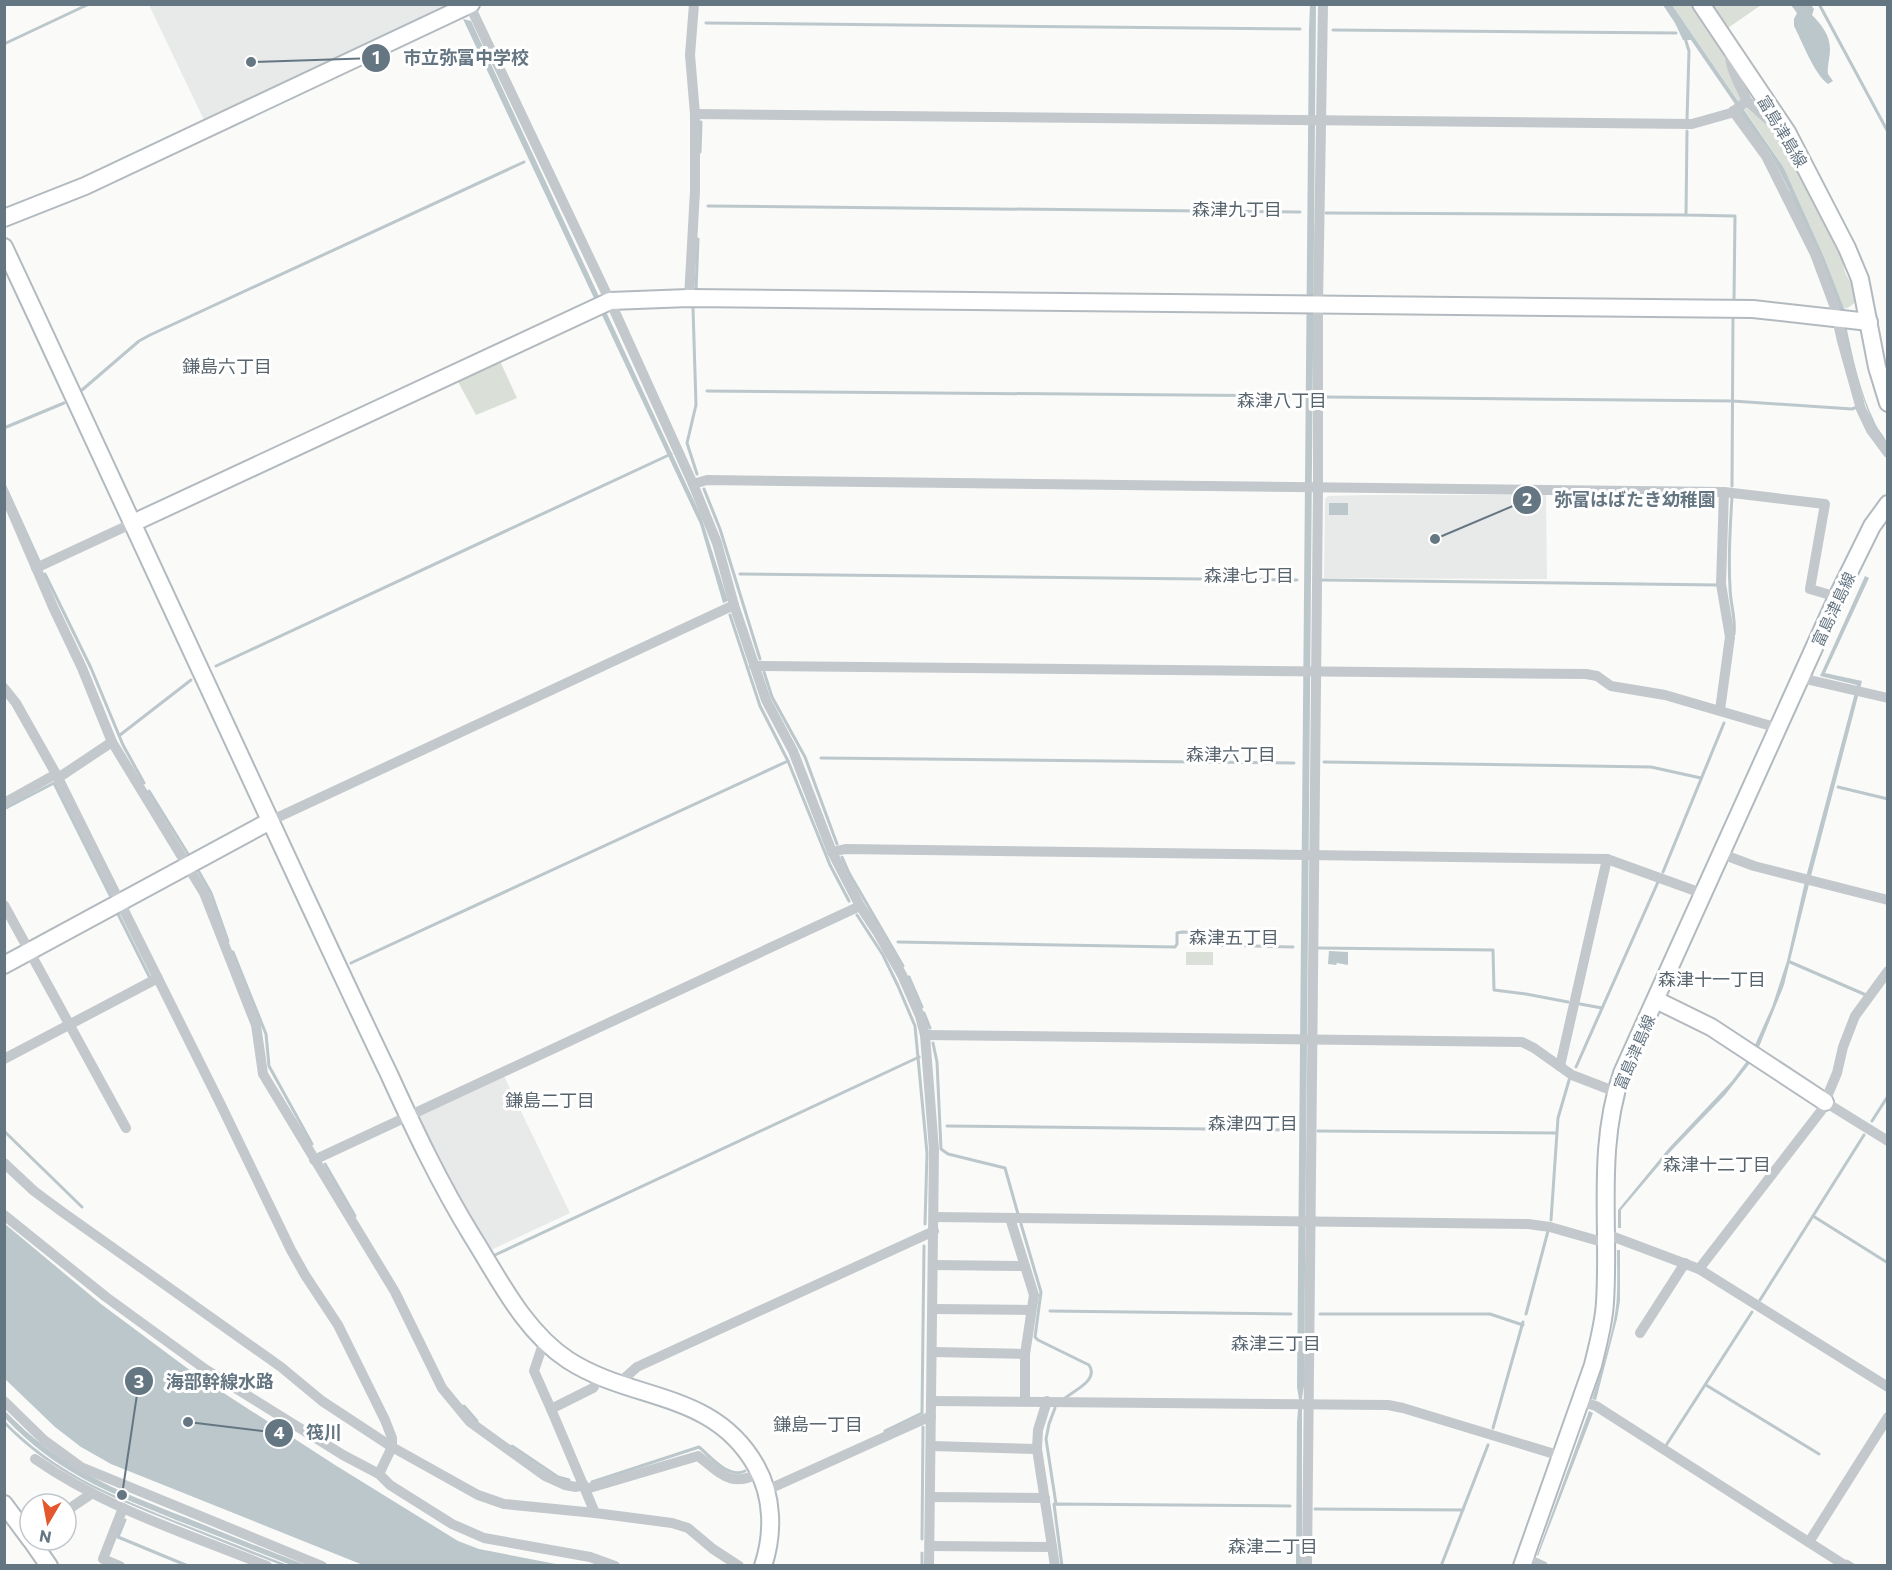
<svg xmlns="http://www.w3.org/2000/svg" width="1892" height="1570" viewBox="0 0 1892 1570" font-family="Commissioner,'Noto Sans JP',sans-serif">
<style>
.built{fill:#e8e9e9}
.green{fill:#dadfd7}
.water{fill:#bbc7cb}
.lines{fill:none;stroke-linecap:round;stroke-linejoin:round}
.stream{stroke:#bbc7cb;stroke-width:3}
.secondary-casing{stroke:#b3babf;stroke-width:20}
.street{stroke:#c3c8cc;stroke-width:10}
.secondary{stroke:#fff;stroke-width:16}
.labels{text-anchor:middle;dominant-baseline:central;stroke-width:6;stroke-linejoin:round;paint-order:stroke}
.street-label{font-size:16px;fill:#657683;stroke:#fff}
.neighbourhood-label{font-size:18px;fill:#57646e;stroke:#fff}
.leader{fill:none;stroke:#657683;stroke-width:2}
.callout-dot{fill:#657683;stroke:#fff;stroke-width:2}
.mark-label{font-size:18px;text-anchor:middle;font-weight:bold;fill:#fff}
.callout-label{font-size:18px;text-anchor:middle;font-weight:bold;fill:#657683;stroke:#fff;stroke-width:6;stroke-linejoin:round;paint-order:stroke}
</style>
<rect width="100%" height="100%" fill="#fafaf8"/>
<g class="built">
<path d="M149 5H448L204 120Z"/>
<path d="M1365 495H1546L1547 579 1324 578 1325 499 1328 496Z"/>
<path d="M503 1074 570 1213 491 1250 462 1203 417 1115Z"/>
</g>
<g class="green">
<path d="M1672 5H1696L1719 40 1742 98 1739 102Z"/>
<path d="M1707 5H1761L1725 30Z"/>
<path d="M1747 108 1781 136 1843 259C1843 265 1844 272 1848 278 1848 279 1853 284 1854 285 1862 296 1855 307 1843 309L1824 257 1784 168 1744 109Z"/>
<path d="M499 359 517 398 476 415 456 378Z"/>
<rect x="1186" y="952" width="27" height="13"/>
</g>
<g class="water">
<path d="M1316 4 1304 1386 1302 1398V1565L1296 1566 1297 1422 1299 1399 1297 1387 1309 29 1310 5Z"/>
<path d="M1663 5H1672L1784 168 1824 257 1846 314V325C1853 359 1860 392 1875 423 1879 432 1887 437 1887 447L1874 428 1789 190 1770 153 1739 113 1735 104 1691 40H1683L1675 23Z"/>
<path d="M1791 5H1811L1814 9 1812 15C1821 24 1830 35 1830 49 1830 58 1827 66 1828 74L1833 81 1828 84C1814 74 1802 41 1794 26V19L1797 13Z"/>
<path d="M463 19 471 21 701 516 728 601 723 603 700 524Z"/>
<rect x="1329" y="503" width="19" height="12"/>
<path d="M1865 576 1869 578 1825 673 1862 681 1811 876 1784 985 1759 1047 1755 1045 1772 1007 1787 961 1806 877 1857 685 1820 676Z"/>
<path d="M1329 951 1348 952V965L1337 963 1336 965 1328 964Z"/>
<path d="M1747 1061 1750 1063 1725 1095 1671 1151 1621 1210V1228H1618V1210L1669 1148 1732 1081Z"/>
<path d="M5 1224 101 1304 199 1377 335 1465 458 1541 479 1549 561 1565H363L111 1464 81 1447 55 1427 5 1379Z"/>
<path d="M1617 1250H1620V1301L1617 1319 1596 1400 1592 1399C1602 1368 1612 1338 1616 1307 1618 1288 1617 1268 1617 1250Z"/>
<path d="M4 1410C61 1469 113 1489 187 1518 227 1534 266 1550 306 1565H291C253 1550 215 1535 176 1520 108 1492 57 1473 5 1418Z"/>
<path d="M1589 1411 1593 1413 1538 1556 1537 1555Z"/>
<path d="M4 1420C54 1472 107 1493 173 1520 211 1535 250 1550 288 1565H281C244 1551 207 1536 170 1521 108 1496 53 1474 5 1425Z"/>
</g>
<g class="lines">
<g class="stream">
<path d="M1819 4 1888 132"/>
<path d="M706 23 1300 29"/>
<path d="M1333 30 1676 33"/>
<path d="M1685 38 1689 51 1687 120"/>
<path d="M4 44 89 4"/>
<path d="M1687 131 1686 215 1735 216 1734 301"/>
<path d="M700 152 701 122"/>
<path d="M708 206 1300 212"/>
<path d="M1326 213 1686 215"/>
<path d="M696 291 698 239"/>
<path d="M693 308 696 405 687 443 697 474"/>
<path d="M82 390 139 341 150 335 524 162"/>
<path d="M707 391 1299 396"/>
<path d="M1327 397 1733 401 1852 409 1857 407"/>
<path d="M4 428 64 403"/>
<path d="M4 484 39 561"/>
<path d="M1732 486 1733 315"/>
<path d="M704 489 720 529 760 659"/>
<path d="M1732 497C1730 527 1728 557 1730 587 1730 603 1736 618 1734 634"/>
<path d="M45 574 91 668 123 745 144 783"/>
<path d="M740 574 1297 580"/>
<path d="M1322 580 1717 585"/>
<path d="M730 615 760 706 788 761 830 865 849 901"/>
<path d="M216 666 671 454"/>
<path d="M764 672 772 697 805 757 837 844"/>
<path d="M120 735 191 680"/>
<path d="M821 758 1294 763"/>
<path d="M1324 762 1651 767 1701 778"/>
<path d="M1838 787 1888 799"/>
<path d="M149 791 188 854"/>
<path d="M4 809 54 783 110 895"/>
<path d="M842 857 849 873 903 966"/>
<path d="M199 872 211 893 228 941"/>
<path d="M1663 872 1724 723"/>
<path d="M117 912 150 978"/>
<path d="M857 915 883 955 898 986 915 1026 927 1153 925 1224"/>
<path d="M898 942 1175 947 1177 944V933L1182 932 1219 933V945L1293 947"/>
<path d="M1318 948 1493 950 1494 990 1526 994 1568 1002"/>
<path d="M233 952 266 1034 269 1066 312 1144"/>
<path d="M1790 962 1866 995"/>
<path d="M351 963 788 761"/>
<path d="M909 977 922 1007"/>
<path d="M1580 1004 1602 1008"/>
<path d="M924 1013 930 1028"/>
<path d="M933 1043 937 1062 941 1149 948 1154 1005 1168 1018 1214"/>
<path d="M1576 1067 1658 882"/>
<path d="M1872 1121 1888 1096"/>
<path d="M947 1126 1293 1130"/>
<path d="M4 1131 82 1207"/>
<path d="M1318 1131 1556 1133"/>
<path d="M325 1164 355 1216"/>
<path d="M1813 1216 1888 1263"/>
<path d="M1551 1220 1558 1118 1570 1077"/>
<path d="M1021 1224 1041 1292 1035 1337 1038 1340 1089 1365C1099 1380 1075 1390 1065 1398"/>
<path d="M495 1255 919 1057"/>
<path d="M1760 1300 1864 1135"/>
<path d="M1050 1311 1291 1314"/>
<path d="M1320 1314H1490L1523 1325"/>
<path d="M1526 1314 1548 1231"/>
<path d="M1706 1385 1819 1454"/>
<path d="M464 1406 477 1421"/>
<path d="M1055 1408 1049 1424 1046 1439 1056 1504"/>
<path d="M1493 1428 1523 1322"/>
<path d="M885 1431 922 1413 924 1246"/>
<path d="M512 1446 558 1477 569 1480"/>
<path d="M1665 1447 1752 1312"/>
<path d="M592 1482 699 1447C711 1457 728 1479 745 1471"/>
<path d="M1315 1509 1463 1510"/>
<path d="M125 1520 118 1537 188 1566"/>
<path d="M922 1539 923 1427"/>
<path d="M1847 1561 1855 1566"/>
<path d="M922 1566V1553"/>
<path d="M1062 1566 1054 1504 1290 1506"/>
<path d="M1441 1566 1488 1445"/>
</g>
<g class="secondary-casing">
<g id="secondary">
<path d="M1701 4 1787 132 1847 248 1860 279 1877 367 1888 403"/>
<path d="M4 218 85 186 471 4"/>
<path d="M4 247C104 460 202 674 301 887 330 949 359 1012 389 1074 414 1129 440 1184 472 1236 499 1279 524 1331 568 1360 633 1402 713 1390 756 1466 773 1496 774 1533 763 1566"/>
<path d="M133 523 610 301 689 298 1753 309 1869 322"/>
<path d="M4 965 270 821"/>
<path d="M1656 1000 1711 1027 1825 1102"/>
<path d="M4 1504 30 1539"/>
<path d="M31 1540 49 1566"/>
<path d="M1522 1566 1593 1365C1598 1344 1604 1323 1605 1302 1610 1225 1596 1148 1622 1073L1837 597 1872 526 1888 504"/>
</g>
</g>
<g class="street">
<path d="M469 4 610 301 693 484 717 543 734 605 766 700 793 751 832 852 860 906 878 933 902 975 920 1016 925 1035 934 1150 929 1566"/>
<path d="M1747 101 1772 123 1781 129"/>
<path d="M1733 111 1766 156 1815 254 1834 305 1842 341 1861 409 1871 430 1888 453"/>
<path d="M695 114 1692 124 1731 113 1747 101C1741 87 1729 68 1730 52"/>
<path d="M689 298 695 191V114L690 55 694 4"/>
<path d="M693 484 707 480 1724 492 1825 504 1810 589 1837 597"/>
<path d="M4 493 53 607 82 668 112 742 204 893 256 1025 263 1074 395 1292 442 1388 470 1422 545 1476 565 1485 576 1487 584 1485"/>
<path d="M36 568 133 523"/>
<path d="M754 666 1586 674 1597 676 1611 686 1665 695 1778 728"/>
<path d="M1801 678 1888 698"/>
<path d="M4 688 16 703 56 774 219 1101 291 1250 305 1275 338 1325 385 1420 392 1438V1447L379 1474"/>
<path d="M1720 710 1730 637 1721 584 1724 492"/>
<path d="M58 778 112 742"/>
<path d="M4 803 56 774"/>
<path d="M270 821 734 605"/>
<path d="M832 852 845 849 1607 859 1704 894"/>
<path d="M1722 854 1754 866 1888 900"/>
<path d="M4 905 126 1128"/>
<path d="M925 1035 1522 1042 1534 1048 1572 1075 1616 1092"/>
<path d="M4 1059 158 978"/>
<path d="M1560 1066 1607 859"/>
<path d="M1825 1102 1888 1141"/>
<path d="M314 1160 860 906"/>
<path d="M4 1163 34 1191 61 1211 281 1367 322 1401 392 1447 478 1495 504 1504 595 1513 672 1523 688 1528 713 1549 739 1566"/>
<path d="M4 1215 106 1297 205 1369 343 1455 379 1474 390 1485 452 1524 484 1538 590 1557 615 1566"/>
<path d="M934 1217 1528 1224 1550 1227 1606 1243"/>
<path d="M1010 1218 1034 1295 1025 1354V1401"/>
<path d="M1606 1234 1699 1269 1888 1387"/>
<path d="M933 1265 1025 1266"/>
<path d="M1699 1269 1821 1111 1837 1073 1843 1047 1855 1016 1888 971"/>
<path d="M933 1309 1031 1310"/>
<path d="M1640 1333 1685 1263"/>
<path d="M544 1341 534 1371 551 1409 595 1513"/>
<path d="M932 1352 1025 1354"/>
<path d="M619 1383 637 1367 934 1231"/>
<path d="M4 1401 44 1440 81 1467 322 1566"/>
<path d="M932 1401 1388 1405 1403 1408 1561 1456"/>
<path d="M1047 1401 1038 1430 1037 1449 1055 1566"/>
<path d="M1580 1401 1596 1406 1846 1566"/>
<path d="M551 1409 593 1388 600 1377"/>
<path d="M931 1446 1037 1449"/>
<path d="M35 1459C105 1508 188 1534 267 1566"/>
<path d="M586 1489 698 1456C722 1474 730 1488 760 1473"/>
<path d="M767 1490 931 1416"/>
<path d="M931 1497 1045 1498"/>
<path d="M66 1511 91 1494"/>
<path d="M1809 1542 1888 1417"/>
<path d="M930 1546 1052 1547"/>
<path d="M1525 1558 1543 1566"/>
<path d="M120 1566 103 1559 123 1508"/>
<path d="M1307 1566 1318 489V305L1323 4"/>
</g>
<use href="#secondary" class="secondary"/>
</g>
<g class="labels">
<g class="street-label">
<text transform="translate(1783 131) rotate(59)">富島津島線</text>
<text transform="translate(1833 609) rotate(-65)">富島津島線</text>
<text transform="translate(1634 1052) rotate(-67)">富島津島線</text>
</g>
<g class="neighbourhood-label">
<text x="1237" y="209">森津九丁目</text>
<text x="227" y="366">鎌島六丁目</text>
<text x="1282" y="400">森津八丁目</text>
<text x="1249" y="575">森津七丁目</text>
<text x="1231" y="754">森津六丁目</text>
<text x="1234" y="937">森津五丁目</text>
<text x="1712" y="979">森津十一丁目</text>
<text x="550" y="1100">鎌島二丁目</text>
<text x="1253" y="1123">森津四丁目</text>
<text x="1717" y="1164">森津十二丁目</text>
<text x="1276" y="1343">森津三丁目</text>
<text x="818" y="1424">鎌島一丁目</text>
<text x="1273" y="1546">森津二丁目</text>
</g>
</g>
<path class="leader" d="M251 62L376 58M1435 539L1527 500M122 1495L139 1381M188 1422L279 1433"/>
<g class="callout-dot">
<circle cx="251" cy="62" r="6"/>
<circle cx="1435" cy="539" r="6"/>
<circle cx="122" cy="1495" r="6"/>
<circle cx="188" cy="1422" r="6"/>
<circle cx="376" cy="58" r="15"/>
<circle cx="1527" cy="500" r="15"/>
<circle cx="139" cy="1381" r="15"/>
<circle cx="279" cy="1433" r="15"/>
</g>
<g class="mark-label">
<text x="376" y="64">1</text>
<text x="1527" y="506">2</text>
<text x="139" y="1388">3</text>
<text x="279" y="1439">4</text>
</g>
<g class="callout-label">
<text x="466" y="64">市立弥冨中学校</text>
<text x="1635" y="506">弥富はばたき幼稚園</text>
<text x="220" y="1388">海部幹線水路</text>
<text x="324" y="1439">筏川</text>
</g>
<rect width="1892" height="1570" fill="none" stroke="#657683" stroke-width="12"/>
<g transform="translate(48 1522) rotate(190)"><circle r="28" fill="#ffffff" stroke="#c1c8cd" stroke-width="1.5"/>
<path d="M0-4.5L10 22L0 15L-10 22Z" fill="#e4572e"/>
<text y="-9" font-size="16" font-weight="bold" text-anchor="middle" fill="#657683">N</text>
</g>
</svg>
